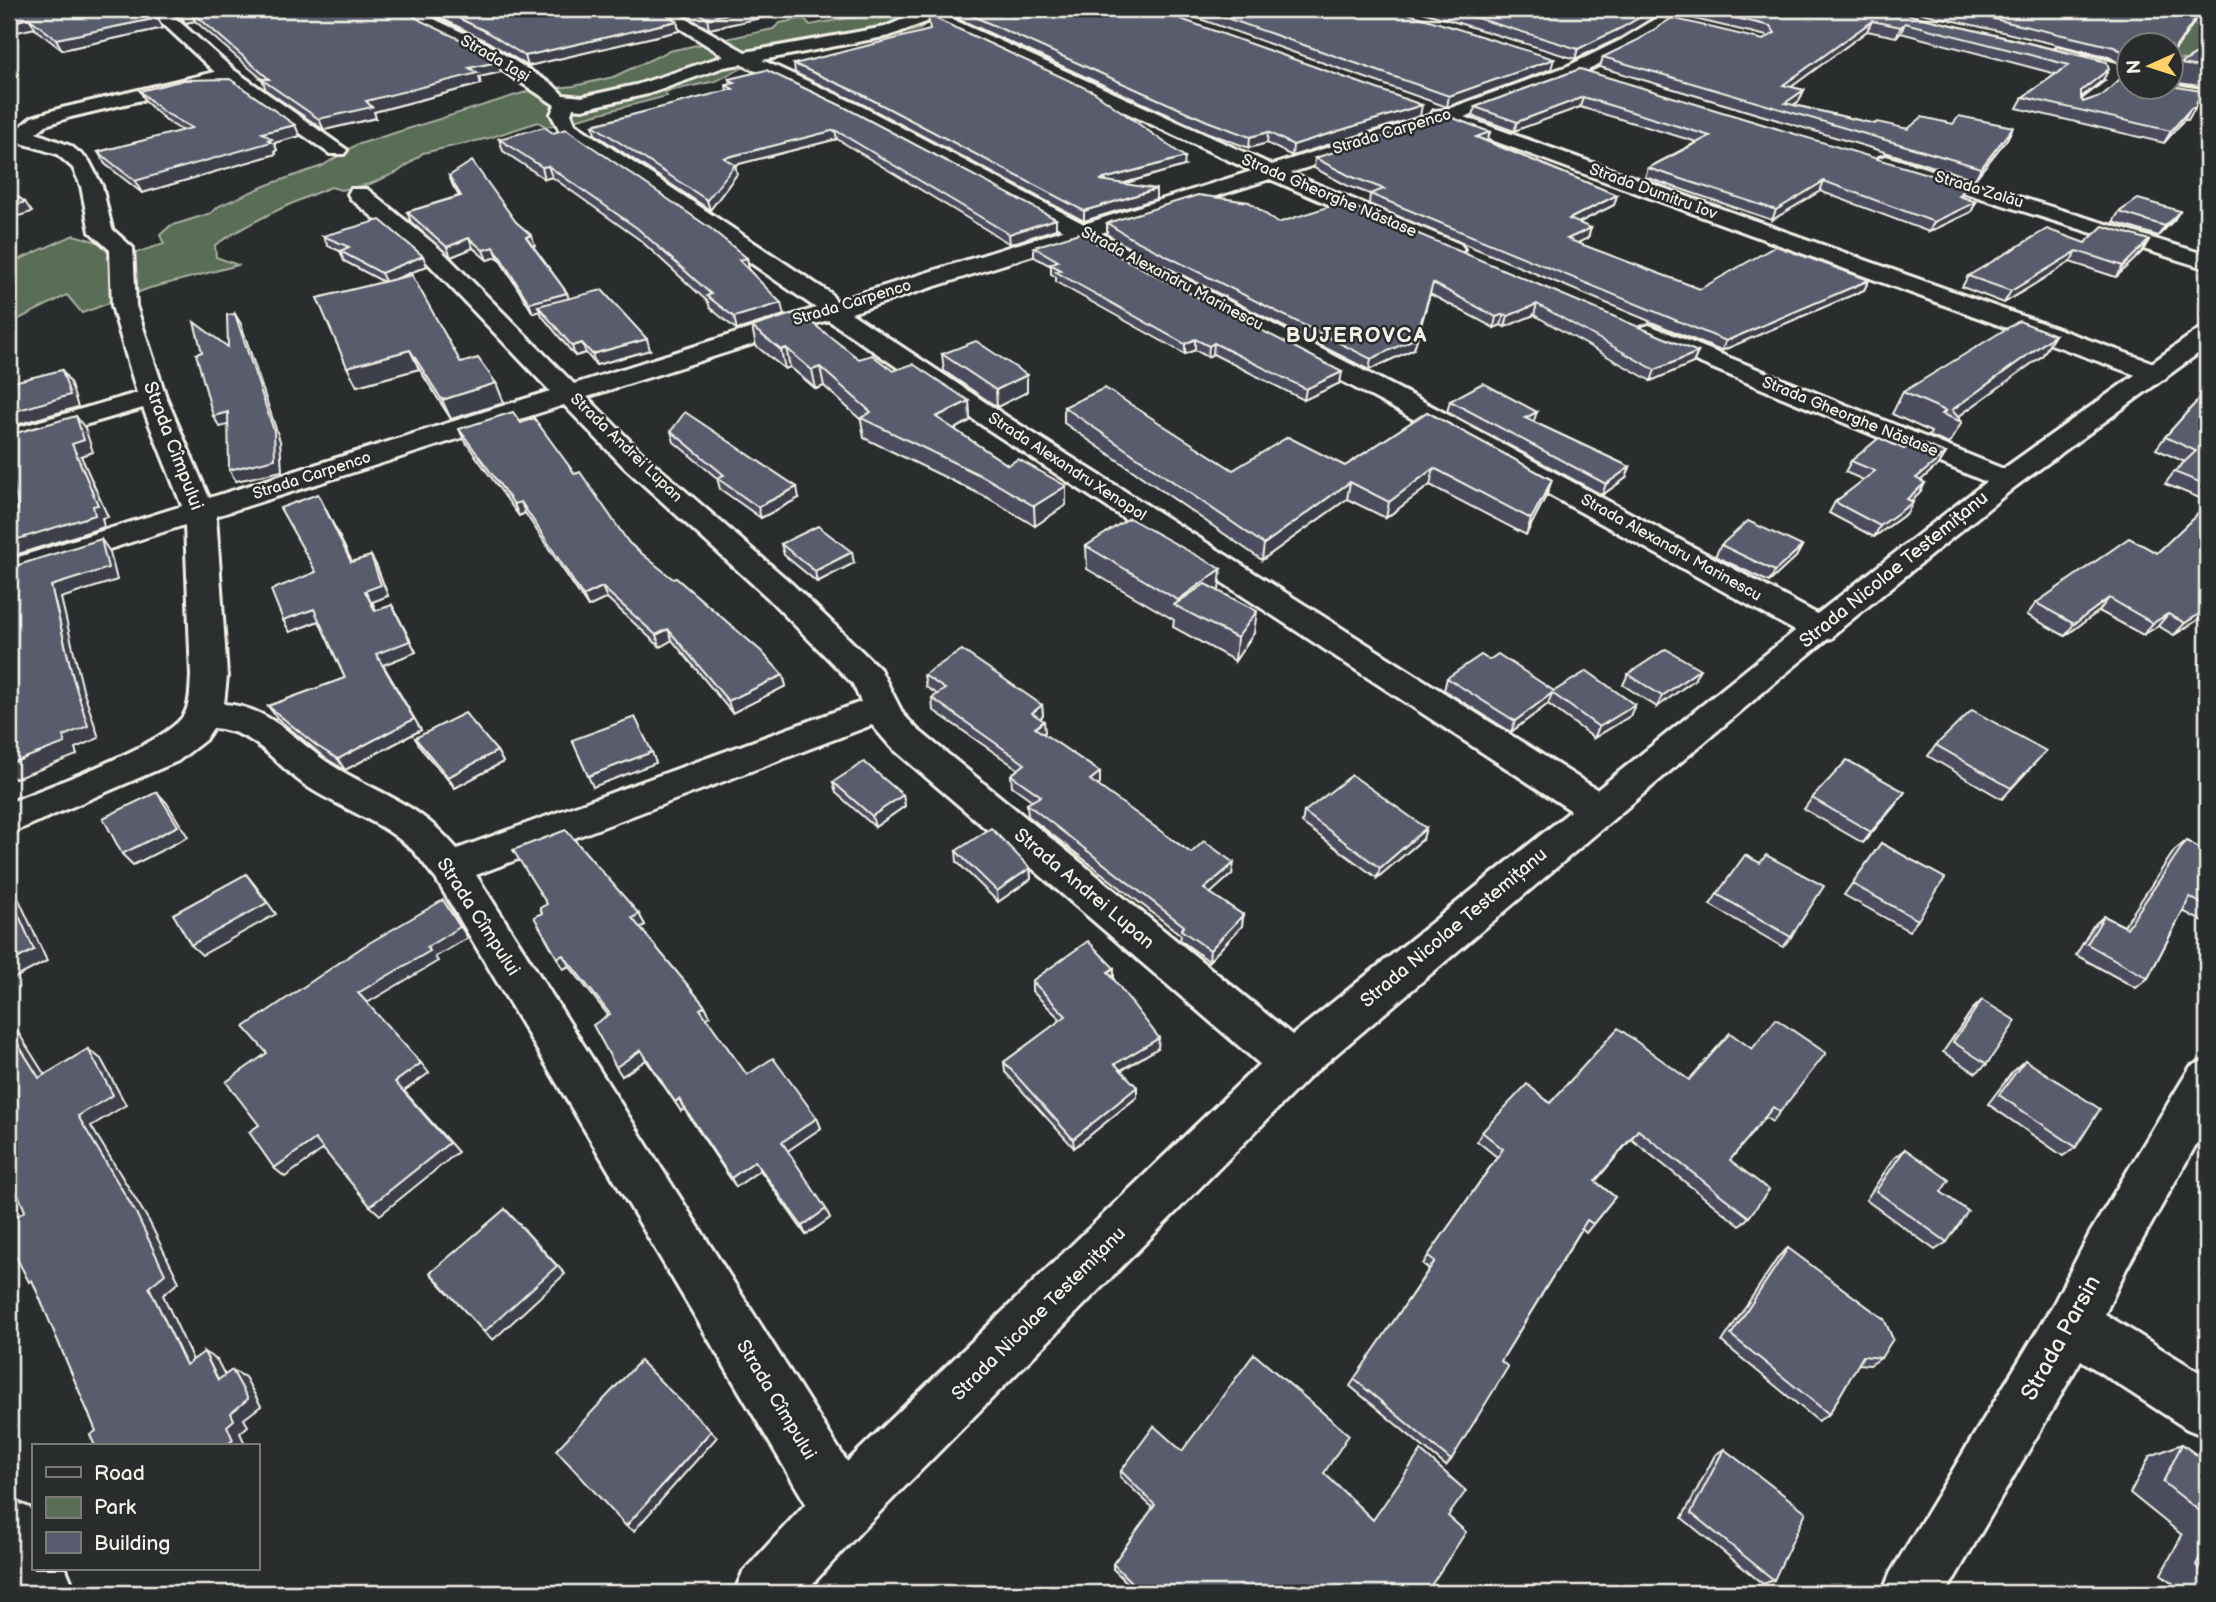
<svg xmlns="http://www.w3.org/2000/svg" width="2216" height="1602" viewBox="0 0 2216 1602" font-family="'Balsamiq Sans',sans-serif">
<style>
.green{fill:#5a6d57;stroke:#a7afa0;stroke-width:2}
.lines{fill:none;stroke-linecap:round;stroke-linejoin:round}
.service-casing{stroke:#f4f1e8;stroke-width:6}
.minor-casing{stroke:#f4f1e8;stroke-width:6}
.tertiary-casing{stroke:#f4f1e8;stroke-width:6}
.service{fill:#2a2d2e;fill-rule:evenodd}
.minor{fill:#2a2d2e;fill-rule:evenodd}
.tertiary{fill:#2a2d2e;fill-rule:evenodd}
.wall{fill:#4c4e5e;stroke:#f4f1e8;stroke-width:2}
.shaded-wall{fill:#3e404c;stroke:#f4f1e8;stroke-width:2}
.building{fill:#585b6d;stroke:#f4f1e8;stroke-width:2}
.labels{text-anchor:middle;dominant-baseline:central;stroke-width:5;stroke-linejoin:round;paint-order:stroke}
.far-street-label{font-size:16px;fill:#f4f1e8;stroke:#2a2d2e}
.street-label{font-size:19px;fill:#f4f1e8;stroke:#2a2d2e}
.far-district-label{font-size:21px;font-weight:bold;letter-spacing:2px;fill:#f4f1e8;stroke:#2a2d2e}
.near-street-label{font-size:23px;fill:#f4f1e8;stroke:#2a2d2e}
</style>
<rect width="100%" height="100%" fill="#2a2d2e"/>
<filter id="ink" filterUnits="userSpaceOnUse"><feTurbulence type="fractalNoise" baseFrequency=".0143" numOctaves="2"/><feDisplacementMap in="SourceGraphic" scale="14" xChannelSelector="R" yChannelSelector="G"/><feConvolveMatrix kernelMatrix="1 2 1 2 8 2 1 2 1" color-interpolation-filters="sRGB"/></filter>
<g filter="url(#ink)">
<g class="green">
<path d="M897 9H956L926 22 921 29 880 40 764 57 716 81 664 92 667 96 547 127 538 122 489 138 423 153 398 172 370 184 341 190 331 187C290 203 252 221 215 245L216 257 238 265 150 288 82 313 67 295 9 324V264L74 235 135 253 164 244 160 235 170 226 211 213 219 206 267 185 322 166 356 145 529 91 574 86 613 77 669 51 773 29 780 23 804 18 810 25Z"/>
<path d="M2155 20 2191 27 2192 24 2207 26V63L2171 58 2170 46H2136Z"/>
</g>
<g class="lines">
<g class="service-casing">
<path id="service" d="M2115 74 2121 78C2110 90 2094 111 2077 110V104Z"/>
</g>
<g class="minor-casing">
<g id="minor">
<path d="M147 9H165L234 70 347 150 344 154H330L225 80 71 117 46 125 36 133 71 146 89 161 102 186 112 229 133 248 136 306 166 397 209 498 550 391 424 259 351 199 348 194 351 189H367L440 249 574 384 816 308 560 131 551 114 555 105 475 52 426 29 399 9H418L438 21 487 44 553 85 563 95 582 97 636 85 724 56 650 9H669L745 52 885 27 915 14 909 9H951L943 15 1272 165 1431 115 1434 111 1445 110 1568 66 1621 40 1672 9H1691L1633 48 1580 74 1464 117 2165 367 2169 373 2165 379 2156 381 2147 379 1445 123 1290 173 1460 244 1464 249 1460 254H1444L1270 179 1101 233 1130 251 1413 396 1832 622 1837 630 1832 638 1820 641 1808 638 1393 408 1114 261 1080 240 851 313 1009 418 1612 799 1617 809 1612 819 1598 824 1584 819 989 430 828 320 587 397 644 455 791 583 880 669 903 714 917 729 1308 1048 1315 1063 1308 1078 1292 1084 1276 1078 891 747 872 725 476 875 863 1487 871 1508 863 1529 842 1537 821 1529 436 879C427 869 419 855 408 846 380 821 343 809 311 789 274 766 260 732 213 728L205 740 178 761 9 834V803C45 787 170 744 185 713 191 702 190 688 191 676L185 525 9 581V560L182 506 143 408 9 447V430L137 393 112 306 110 250 90 232 81 186 73 168 57 154 21 143 15 131 32 117 58 109 215 72ZM929 21 1252 171 1084 224 861 106 762 60 889 36ZM741 64 847 114 1063 230 836 301 830 293 575 124 571 114 573 108 582 109 648 94 724 67ZM564 405 624 467 767 597 853 684 861 702 457 849C419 804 386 797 338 769 299 746 273 707 224 704L227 676 216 516Z"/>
<path d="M2058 48 2117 63 2123 74 2128 76V87L2106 80 2103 76 2105 71 2052 57 2049 53Z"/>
<path d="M2170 84 2207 90V102L2161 94 2152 88H2170Z"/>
<path d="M1886 156 2207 255V269L1879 166 1876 162 1879 158Z"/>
<path d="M1649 325 2016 474 2021 480 2016 486 2006 489 1996 486 1640 338 1636 333 1640 328Z"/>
<path d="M2207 1060V1125L2126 1269 2105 1314 2207 1377V1437L2187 1429 2081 1360 1946 1593H1882L1891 1572 2053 1305 2090 1233 2191 1066Z"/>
<path d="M9 1500 30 1508 33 1514V1569H66L76 1593H13L9 1586Z"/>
</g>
</g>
<g class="tertiary-casing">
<path id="tertiary" d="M2207 327V347L2016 486 1781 677 1308 1078 863 1529 804 1593H734L743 1572 821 1487 1276 1048 1757 661 1996 474 2198 330Z"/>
</g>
<use href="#service" class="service"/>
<use href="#minor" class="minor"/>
<use href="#tertiary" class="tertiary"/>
</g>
<g class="wall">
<path d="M9 9 158 18 163 28 62 50Z"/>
<path d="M168 9H404L421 21 497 62 501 72 479 77 481 84 374 112 376 118 324 130 266 90 262 79 195 21 185 23Z"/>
<path d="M423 9H658L677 21 679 31 528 66 488 42Z"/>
<path d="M674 9H802L709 29Z"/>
<path d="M948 9H1153L1420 116 1292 156 1267 143 1249 148 1206 132 948 14Z"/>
<path d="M1172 9H1394L1551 69 1447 107Z"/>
<path d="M1413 9H1667L1620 38 1575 59Z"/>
<path d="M1688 9H1885L2101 60 2103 80 2081 98 2083 102 2129 88 2195 108 2188 120H2184L2164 143 2017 108 2023 97 2056 74 1901 33 1896 37 1867 31 1791 87 1804 90 1799 101 1794 105 1875 124 1908 129 1953 124 2013 127 2007 139 1975 179 1600 67 1603 57 1763 40 1767 38V36L1686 17Z"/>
<path d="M1904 9H2203L2171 56V46H2129V75L2125 72V67L2109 57Z"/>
<path d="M2207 48V75L2200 86 2171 82 2180 64Z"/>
<path d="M794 64 1184 166 1123 184 1156 199 1084 221 862 104 795 73Z"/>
<path d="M1580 69 1961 197 1976 202 1971 212 1929 232 1820 191 1772 220 1645 177 1648 168 1697 142 1580 107 1514 131 1473 116 1475 107Z"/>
<path d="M729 79 1056 229 1010 244 837 139 735 165 737 174 710 210 595 134 593 125 727 91 726 85 730 84Z"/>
<path d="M140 91 300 136 274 143 277 150 275 151 276 154 142 193 105 164 98 152 183 131 168 122 146 102Z"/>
<path d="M1490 132 1487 141 1617 195 1614 205 1578 223 1591 228 1588 238 1577 243 1700 289 1869 280 1864 290 1721 351 1369 204 1370 194 1348 186 1314 168 1315 158Z"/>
<path d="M499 139 747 258 749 270 784 315 737 330 710 308 708 302 640 240 552 177 545 179 503 151Z"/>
<path d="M449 176 516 222 535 245 533 246 567 293 568 298 650 350 596 365 586 353 575 356 542 316 540 311 533 313 498 257 487 260 473 248 451 257 411 222 407 212 459 196 453 186Z"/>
<path d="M2119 212 2174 220 2158 236 2113 222Z"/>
<path d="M1107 223H1278L1698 352 1693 363 1651 381 1534 315 1505 327 1501 325 1494 328 1430 294 1414 349 1369 370 1131 249 1107 234Z"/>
<path d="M323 236 427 266 397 279 461 363 496 383 504 403 451 419 419 369 357 386 347 367 384 282 344 261 340 251 328 246Z"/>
<path d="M2149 240 2142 252 2116 277 2070 262 2004 303 1962 287 1968 276 2085 243Z"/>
<path d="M1034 247 1113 253 1340 383 1304 400 1213 354 1208 357 1195 350 1185 354 1056 282V277L1051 274V266L1034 257Z"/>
<path d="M752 327 859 359 969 401 970 421 954 429 1008 465 1066 486V505L1035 526 988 498 864 438 861 420 824 386 816 389 790 367 785 369 756 346Z"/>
<path d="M2055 335 2042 356 1958 417 1962 422 1949 444 1929 436 1931 432 1892 414 1903 392Z"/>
<path d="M942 354 1027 375V392L997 407 944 371Z"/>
<path d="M2207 390V501L2165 484 2174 472 2185 462 2156 449 2165 437Z"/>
<path d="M1450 401 1534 422 1630 467 1626 478 1602 495 1447 412Z"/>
<path d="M1064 407 1233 470 1345 466 1427 412 1552 480 1546 496 1526 535 1430 485 1386 518 1347 499 1262 560 1064 423Z"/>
<path d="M521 423 575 474 629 543 783 675 786 686 732 713 672 640 660 647 607 598 588 607 525 513 519 516 464 440 459 429Z"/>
<path d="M671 431 799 498 761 518 720 489 717 478 674 442Z"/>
<path d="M1904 449 1946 453 1939 464 1920 480 1925 483 1919 494 1911 501 1913 502 1907 513 1874 537 1829 513 1835 502 1864 480 1845 472 1851 461Z"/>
<path d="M2207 505V614L2174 635 2158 626 2143 635 2099 611 2065 636 2027 615 2036 603 2157 553Z"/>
<path d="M324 506 352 562 371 556 377 567 388 596 372 602 376 611 398 616 416 652 383 665 421 730 345 770 325 758 277 718 268 706 345 678 319 621 290 632 283 620 316 572Z"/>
<path d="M781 544 854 563 817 582 784 555Z"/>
<path d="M1721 545 1802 546 1796 557 1769 582 1715 556Z"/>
<path d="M1086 546 1219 591 1254 633 1235 661 1173 627 1174 620 1087 569Z"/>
<path d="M1489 660 1554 691 1630 716 1594 738 1548 704 1511 732 1444 690 1447 678Z"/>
<path d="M1628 674 1694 680 1657 707 1623 685Z"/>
<path d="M924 675 1042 705 1043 716 1040 718 1045 732 1043 734 1100 772V784L1097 786 1191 853 1232 874 1210 893 1243 915 1242 926 1209 961 1180 940 1181 935 1028 816 1027 804 1033 801 1012 786 1011 775 1018 769 933 710 932 698 937 694 926 687Z"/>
<path d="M415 738 497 751 503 762 455 788 422 750Z"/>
<path d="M1936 745 2046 751 2002 799 1928 756Z"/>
<path d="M833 782 903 795 905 806 875 827 836 793Z"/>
<path d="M1812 798 1897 803 1863 843 1804 809Z"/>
<path d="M1304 812 1423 839 1377 878 1302 823Z"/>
<path d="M2186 841 2207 852V924L2183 911 2148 978 2136 988 2076 955 2093 926 2104 916 2124 926 2174 851Z"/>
<path d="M1881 843 1918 920 1909 931 1844 895Z"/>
<path d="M956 851 1030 868 1031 879 998 902 957 862Z"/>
<path d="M1717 894 1791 937 1783 947 1710 905Z"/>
<path d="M639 914 645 925 640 928 705 1006 710 1016 706 1018 747 1075 817 1118 821 1128 787 1151 830 1218 806 1235 760 1170 736 1187 684 1109 681 1111 646 1060 622 1076 608 1015 569 966 563 969 557 958Z"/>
<path d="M1113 978 1158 1048 1121 1071 1137 1097 1074 1148 1005 1072 1004 1062 1061 1020 1032 991V981Z"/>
<path d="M1982 1000 1987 1064 1976 1073 1943 1052 1972 1010Z"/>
<path d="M1730 1033 1780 1112 1772 1122 1765 1117 1730 1160 1749 1217 1740 1226 1631 1139 1595 1181 1615 1197 1586 1233 1582 1229 1501 1361 1451 1460 1446 1466 1350 1386 1429 1269 1423 1264 1428 1256 1497 1157 1477 1141 1482 1132 1550 1103 1689 1080Z"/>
<path d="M2025 1060 2076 1147 2063 1156 1988 1104 2014 1070Z"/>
<path d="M1905 1149 1941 1192 1947 1242 1935 1250 1866 1200 1894 1158Z"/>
<path d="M1788 1248 1881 1358 1870 1365 1858 1364 1829 1414 1818 1421 1722 1342 1779 1256Z"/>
<path d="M2182 1444 2207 1463V1593H2185L2161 1574 2182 1535 2130 1493 2150 1456Z"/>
<path d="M1724 1449 1774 1580 1763 1584 1682 1518 1715 1455Z"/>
<path d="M1182 1451 1324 1474 1373 1520 1448 1516 1426 1593H1138L1113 1569V1564L1153 1508 1120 1477 1121 1471Z"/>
</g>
<g class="shaded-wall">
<path d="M752 9H802L709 29 707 18Z"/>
<path d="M1654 9H1667L1620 38 1575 59 1578 49Z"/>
<path d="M2202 9H2203L2171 56V54Z"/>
<path d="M190 10 195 21 185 23 180 13Z"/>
<path d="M29 18 35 28 9 34V23Z"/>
<path d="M158 18 163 28 62 50 56 39Z"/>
<path d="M677 21 679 31 528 66 525 56Z"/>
<path d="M1872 21 1867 31 1779 96 1783 85Z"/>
<path d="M1905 23 1901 33 1896 37 1901 27Z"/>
<path d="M1554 59 1551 69 1447 107 1449 96Z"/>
<path d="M497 62 501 72 479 77 481 84 374 112 376 118 324 130 319 119 366 101 469 68Z"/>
<path d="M2109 69 2103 80 2075 102 2081 91Z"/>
<path d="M1804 90 1799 101 1786 110 1785 103Z"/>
<path d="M1583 97 1580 107 1514 131 1517 122Z"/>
<path d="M1422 105 1420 116 1292 156 1293 145Z"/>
<path d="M2191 108 2184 120 2164 143 2171 131Z"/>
<path d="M295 125 300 136 274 143 277 150 275 151 276 154 142 193 135 181 262 133Z"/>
<path d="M2013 127 2007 139 1975 179 1981 168Z"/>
<path d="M835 130 837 139 735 165 737 174 710 210 707 200 724 158Z"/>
<path d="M1268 132 1267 143 1249 148 1250 137Z"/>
<path d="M1490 132 1487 141 1476 137Z"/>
<path d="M1185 157 1184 166 1100 190V180Z"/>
<path d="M548 166 552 177 545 179 542 167Z"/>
<path d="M1824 181 1820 191 1772 220 1776 210Z"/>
<path d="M1156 189V199L1084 221V211Z"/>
<path d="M1617 195 1614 205 1566 229 1569 219Z"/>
<path d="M25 202 32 212 9 219V207Z"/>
<path d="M1976 202 1971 212 1929 232 1934 222Z"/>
<path d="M2180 211 2174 220 2158 236 2165 226Z"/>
<path d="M1056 219V229L1010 244 1009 234Z"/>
<path d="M1591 228 1588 238 1565 249 1567 239Z"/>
<path d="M9 230 16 240 9 247Z"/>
<path d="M531 235 535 245 530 247 526 237Z"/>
<path d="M469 238 473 248 451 257 447 247Z"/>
<path d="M2149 240 2142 252 2116 277 2123 266Z"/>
<path d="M494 247 498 257 487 260 483 250Z"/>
<path d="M2077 251 2070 262 2004 303 2011 291Z"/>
<path d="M423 256 427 266 386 283 381 273Z"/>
<path d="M747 258 749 270 739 260Z"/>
<path d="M1869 280 1864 290 1721 351 1726 341Z"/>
<path d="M1433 283 1414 349 1369 370 1371 359Z"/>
<path d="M567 293 570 303 538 306 540 311 533 313 529 303Z"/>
<path d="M781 303 784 315 737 330 734 317Z"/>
<path d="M1537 304 1534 315 1505 327 1508 316Z"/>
<path d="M235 314 241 324 280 441 282 471 236 481 229 470Z"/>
<path d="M1504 314 1501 325 1494 328 1496 317Z"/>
<path d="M2055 335 2042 356 1955 419 1952 410Z"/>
<path d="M647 339 650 350 596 365 592 354Z"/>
<path d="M1195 339V350L1185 354V344Z"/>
<path d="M582 343 586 353 575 356 572 346Z"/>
<path d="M1214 343 1213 354 1208 357 1209 346Z"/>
<path d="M786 348 790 367 785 369 781 350Z"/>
<path d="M410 350 419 369 357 386 347 367Z"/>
<path d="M1698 352 1693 363 1651 381 1655 370Z"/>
<path d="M820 367 824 386 816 389 812 370Z"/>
<path d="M62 370 70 382 78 407 9 427V413Z"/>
<path d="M1342 372 1340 383 1304 400 1306 389Z"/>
<path d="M1027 375V392L997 407 996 390Z"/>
<path d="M496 383 504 403 451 419 442 400Z"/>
<path d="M969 401 970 421 938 437 936 417Z"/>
<path d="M228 412 235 423 220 427 213 416Z"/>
<path d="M1537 412 1533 423 1525 418Z"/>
<path d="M76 416 85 428 93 452 81 456 108 517 102 518 104 527 9 557V542Z"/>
<path d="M1946 453 1939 464 1910 490 1916 478Z"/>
<path d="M1630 467 1626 478 1602 495 1606 484Z"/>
<path d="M1434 468 1430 485 1386 518 1389 502Z"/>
<path d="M1552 480 1546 496 1526 535 1531 519Z"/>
<path d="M1350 482 1347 499 1262 560 1264 544Z"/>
<path d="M1925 483 1919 494 1900 510 1907 499Z"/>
<path d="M1066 486V505L1035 526 1034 506Z"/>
<path d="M797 487 799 498 761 518 758 507Z"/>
<path d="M318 494 358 574 351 562Z"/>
<path d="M521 502 525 513 519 516 514 504Z"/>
<path d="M1913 502 1907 513 1874 537 1880 526Z"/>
<path d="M101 539 110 552 117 580 61 598 83 690 99 738 75 748 77 755 15 779 9 773V764L63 736 73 678 51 586Z"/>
<path d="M1802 546 1796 557 1769 582 1775 571Z"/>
<path d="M852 552 854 563 817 582 815 571Z"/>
<path d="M371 556 377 567 388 596 372 602 382 622 365 591Z"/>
<path d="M1221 569 1219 591 1177 607 1178 600Z"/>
<path d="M602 587 607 598 588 607 583 596Z"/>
<path d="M2109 598 2099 611 2065 636 2074 624Z"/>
<path d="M392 605 416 652 383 665 421 730 345 770 338 759 376 654Z"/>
<path d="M314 609 321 620 290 632 283 620Z"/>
<path d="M2207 609V614L2174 635 2185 623Z"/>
<path d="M1257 611 1254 633 1235 661 1237 638Z"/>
<path d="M2168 614 2158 626 2143 635 2153 623Z"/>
<path d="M668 629 672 640 660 647 656 635Z"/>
<path d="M1700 669 1694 680 1657 707 1662 696Z"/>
<path d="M783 675 786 686 732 713 728 701Z"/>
<path d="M1552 693 1548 704 1511 732 1515 721Z"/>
<path d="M1042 705 1043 716 1032 724V713Z"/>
<path d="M1635 705 1630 716 1594 738 1599 727Z"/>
<path d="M1044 721 1045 732 1035 739V728Z"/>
<path d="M497 751 503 762 455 788 448 777Z"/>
<path d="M652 752 656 763 593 787 588 776Z"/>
<path d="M1100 772V784L1090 792V780Z"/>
<path d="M157 792 167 803 188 837 133 865 122 854Z"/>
<path d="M1905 792 1897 803 1863 843 1871 832Z"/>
<path d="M903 795 905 806 875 827 872 816Z"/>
<path d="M1426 828 1423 839 1377 878 1380 868Z"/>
<path d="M1234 863 1232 874 1203 900 1204 889Z"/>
<path d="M1030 868 1031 879 998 902 997 891Z"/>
<path d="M246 874 255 885 276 914 202 955 191 945Z"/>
<path d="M9 879 11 882 47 961 9 981Z"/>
<path d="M450 911 468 938 435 957 438 961 367 1003 358 993 427 947Z"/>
<path d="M639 914 645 925 637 929 632 918Z"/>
<path d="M1243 915 1242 926 1209 961 1210 950Z"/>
<path d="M563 955 569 966 563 969 557 958Z"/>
<path d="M1114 968V978L1108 972Z"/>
<path d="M705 1006 710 1016 705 1019 700 1009Z"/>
<path d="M9 1018 53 1088 39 1078 9 1030Z"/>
<path d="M1159 1038 1158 1048 1114 1074 1115 1064Z"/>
<path d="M88 1049 101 1059 126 1105 91 1126 149 1221 179 1282 163 1295 199 1373 186 1365 149 1287 78 1116Z"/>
<path d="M641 1050 646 1060 622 1076 616 1067Z"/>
<path d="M421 1063 429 1073 404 1091 458 1152 380 1215 370 1206 395 1082Z"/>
<path d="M1137 1087V1097L1074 1148 1073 1139Z"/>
<path d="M679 1099 684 1109 681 1111 675 1102Z"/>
<path d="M817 1118 821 1128 786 1152 782 1142Z"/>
<path d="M1638 1130 1631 1139 1588 1190 1595 1181Z"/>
<path d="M315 1139 325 1148 285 1177 274 1168Z"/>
<path d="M755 1161 760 1170 736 1187 731 1178Z"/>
<path d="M505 1209 565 1274 493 1340 484 1332Z"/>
<path d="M826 1209 830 1218 806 1235 802 1226Z"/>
<path d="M204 1352 217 1360 231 1387 218 1380Z"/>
<path d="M232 1370 245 1377 261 1406 244 1419 248 1426 240 1433 246 1446H225Z"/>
<path d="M711 1431 717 1437 634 1531 626 1526Z"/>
</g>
<g class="building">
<path d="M9 9H149L158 18 56 39 29 18 9 23Z"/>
<path d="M175 9H404L421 21 470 44 497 62 469 68 478 73 366 101 372 107 319 119 261 79H269L190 10 180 13Z"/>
<path d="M440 9H658L677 21 525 56 485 31Z"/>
<path d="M689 9H752L707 18Z"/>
<path d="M957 9H1153L1422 105 1293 145 1268 132 1250 137 1207 121Z"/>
<path d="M1201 9H1394L1554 59 1449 96Z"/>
<path d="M1447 9H1654L1623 27 1578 49Z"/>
<path d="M1698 9H1885L2107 62 2109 69 2081 91V99L2083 102 2103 95 2123 76 2129 77V88H2147L2146 89 2149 88H2171V86L2201 91 2195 108H2191L2171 131 2023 97 2069 65 1905 23 1901 27 1872 21 1783 85 1804 90 1785 103 1875 124 1877 122 1908 129 1922 117 1953 124 1959 116 2013 127 1981 168 1603 57 1638 40 1672 18 1763 40 1775 33 1770 26Z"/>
<path d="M1951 9H2202L2171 54V46H2129V55L2114 47Z"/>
<path d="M928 15 1094 92 1185 157 1100 180 1156 189 1084 211 861 94 794 64 930 30Z"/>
<path d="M2207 48V68L2180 64Z"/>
<path d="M1580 69 1967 186 1959 196 1976 202 1934 222 1824 181 1776 210 1648 168 1710 136 1583 97 1517 122 1475 107Z"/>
<path d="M766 70 844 107 1056 219 1009 234 835 130 724 158 735 165 707 200 593 125 733 89 726 85 735 83 729 79Z"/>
<path d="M230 79 295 125 262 133 272 139 268 140 271 142 135 181 98 152 192 128 162 111 140 91 184 80Z"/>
<path d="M1448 116 1490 132 1476 137 1617 195 1569 219 1591 228 1567 239 1700 289 1776 246 1869 280 1726 341 1370 194 1384 189 1350 176 1315 158Z"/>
<path d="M544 127 553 133 566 129 710 228 747 258 739 260 781 303 734 317 707 296 711 294 637 228 548 166 542 167 499 139Z"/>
<path d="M472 161 516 222 531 235 526 237 567 293 529 303 494 247 483 250 469 238 447 247 407 212 461 196 449 176Z"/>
<path d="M9 190 25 202 9 207Z"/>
<path d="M1198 195 1249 202 1278 223 1343 202 1698 352 1655 370 1537 304 1508 316 1504 314 1496 317 1433 283 1416 338 1371 359 1131 238 1107 223Z"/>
<path d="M2138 199 2180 211 2165 226 2119 212Z"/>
<path d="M380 220 423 256 381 273 340 251 349 247 323 236Z"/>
<path d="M2103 226 2149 240 2123 266 2077 251 2011 291 1968 276 2047 229 2085 243Z"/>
<path d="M1079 233 1113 253 1342 372 1306 389 1214 343 1209 346 1195 339 1185 344 1056 272 1061 270 1050 264 1058 261 1034 247Z"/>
<path d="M412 275 461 363 478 358 496 383 442 400 410 350 347 367 317 298Z"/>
<path d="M602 290 647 339 592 354 582 343 572 346 538 306Z"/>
<path d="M798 312 859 359 872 355 893 371 913 364 969 401 936 417 1008 465 1018 459 1066 486 1034 506 986 478 861 418 871 412 820 367 812 370 786 348 781 350 752 327Z"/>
<path d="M235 314 274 431 275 459 229 470 228 412 213 416 196 354 202 352 194 322 228 347 227 315Z"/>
<path d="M2019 321 2055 335 1952 410 1962 422 1942 414 1946 411 1903 392Z"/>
<path d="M976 341 1027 375 996 390 942 354Z"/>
<path d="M62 370 70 395 9 413V383Z"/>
<path d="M1483 383 1537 412 1525 418 1630 467 1606 484 1450 401Z"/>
<path d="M1105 388 1233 470 1288 437 1345 466 1427 412 1552 480 1531 519 1434 468 1389 502 1350 482 1264 544 1064 407Z"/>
<path d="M2207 390V485L2174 472 2196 451 2165 437Z"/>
<path d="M513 412 521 423 534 418 575 474 580 472 629 543 673 579 676 578 761 651 783 675 728 701 668 629 656 635 602 587 583 596 521 502 514 504 459 429Z"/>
<path d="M685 412 797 487 758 507 717 478 724 475 671 431Z"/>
<path d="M76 416 84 440 72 444 98 505 93 506 95 515 9 542V512L18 509 9 454V435Z"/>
<path d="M1879 438 1904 449 1915 441 1946 453 1916 478 1925 483 1907 499 1913 502 1880 526 1835 502 1875 471 1851 461Z"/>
<path d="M318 494 351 562 371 556 381 585 365 591 375 611 392 605 410 641 376 654 414 719 338 759 317 746 268 706 345 678 314 609 283 620 271 590 316 572 280 508Z"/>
<path d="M2207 505V609L2185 623 2168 614 2153 623 2109 598 2074 624 2036 603 2129 538 2157 553Z"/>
<path d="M1129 518 1221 569 1178 600 1086 546Z"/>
<path d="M1748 521 1802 546 1775 571 1721 545Z"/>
<path d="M818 526 852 552 815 571 781 544Z"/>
<path d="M101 539 108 568 51 586 73 678 88 726 63 736 65 743 9 764V568Z"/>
<path d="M1205 584 1257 611 1237 638 1174 605Z"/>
<path d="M1666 649 1700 669 1662 696 1628 674Z"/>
<path d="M962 650 1042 705 1032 713 1044 721 1035 728 1100 772 1090 780 1191 853 1204 841 1234 863 1204 889 1243 915 1210 950 1181 930 1184 926 1027 804 1041 796 1011 775 1025 764 932 698 945 689 924 675Z"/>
<path d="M1498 654 1554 691 1587 671 1635 705 1599 727 1552 693 1515 721 1447 678 1481 655 1489 660Z"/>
<path d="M1972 710 2046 751 2011 788 1936 745Z"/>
<path d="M465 713 497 751 448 777 415 738Z"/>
<path d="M635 717 652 752 588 776 572 740Z"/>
<path d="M1847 760 1905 792 1871 832 1812 798Z"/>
<path d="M864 762 903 795 872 816 833 782Z"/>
<path d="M1352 775 1426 828 1380 868 1304 812Z"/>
<path d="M157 792 178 826 122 854 103 818Z"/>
<path d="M991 828 1030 868 997 891 956 851Z"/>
<path d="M566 830 639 914 632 918 705 1006 700 1009 747 1075 773 1058 817 1118 782 1142 826 1209 802 1226 755 1161 731 1178 679 1099 675 1102 641 1050 616 1067 593 1025 610 1014 563 955 557 958 534 917 542 913 540 908 547 904 513 850Z"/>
<path d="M2186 841 2207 852V907L2190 897 2148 978 2087 944 2104 916 2127 928Z"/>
<path d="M1881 843 1945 878 1918 920 1852 884Z"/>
<path d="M1745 855 1760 863 1766 855 1824 886 1791 937 1717 894Z"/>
<path d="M246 874 267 903 191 945 173 914Z"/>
<path d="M9 893 34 950 9 963Z"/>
<path d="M443 900 460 927 427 947 430 951 358 993 421 1063 395 1082 449 1143 370 1206 315 1139 274 1168 249 1132 259 1125 226 1082 267 1053 244 1027 364 946Z"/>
<path d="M1088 941 1114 968 1108 972 1159 1038 1115 1064 1137 1087 1073 1139 1004 1062 1066 1016 1032 981Z"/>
<path d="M1982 1000 2016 1021 1987 1064 1953 1042Z"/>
<path d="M1776 1019 1826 1053 1780 1112 1773 1107 1730 1160 1769 1190 1749 1217 1638 1130 1595 1181 1615 1197 1593 1224 1587 1220 1501 1361 1508 1367 1451 1460 1354 1379 1435 1261 1428 1256 1503 1149 1482 1132 1527 1084 1550 1103 1618 1028 1689 1080 1730 1033 1752 1049Z"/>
<path d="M9 1030 39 1078 88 1049 113 1095 78 1116 136 1213 165 1274 149 1287 186 1365 204 1352 218 1380 232 1370 248 1399 231 1413 234 1420 227 1426 233 1440 225 1446H95L90 1435 96 1431 32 1280 29 1282 9 1243V1222L25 1211 9 1173Z"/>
<path d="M2025 1060 2100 1109 2076 1147 1999 1095Z"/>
<path d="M1905 1149 1949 1180 1941 1192 1968 1211 1947 1242 1876 1191Z"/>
<path d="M505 1209 557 1266 484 1332 430 1273Z"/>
<path d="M1788 1248 1884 1319 1893 1339 1881 1358 1863 1356 1829 1414 1731 1335Z"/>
<path d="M1254 1354 1349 1435 1324 1473 1373 1520 1421 1451 1466 1491 1448 1516 1466 1532 1426 1593H1142L1113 1564 1155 1505 1121 1471 1154 1426 1182 1451Z"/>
<path d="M640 1361 711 1431 626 1526 556 1450Z"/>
<path d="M2182 1444 2207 1463V1517L2163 1482Z"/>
<path d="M1724 1449 1806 1512 1774 1580 1691 1513Z"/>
<path d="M2207 1543V1574L2196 1565Z"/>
</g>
</g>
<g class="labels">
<g class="far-street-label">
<text transform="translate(495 59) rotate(30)">Strada Iași</text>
<text transform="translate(1392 132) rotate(-17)">Strada Carpenco</text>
<text transform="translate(1979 190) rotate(17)">Strada Zalău</text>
<text transform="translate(1653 192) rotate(20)">Strada Dumitru Iov</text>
<text transform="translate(1329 196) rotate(23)">Strada Gheorghe Năstase</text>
<text transform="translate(1172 279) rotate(28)">Strada Alexandru Marinescu</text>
<text transform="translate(852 303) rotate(-17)">Strada Carpenco</text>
<text transform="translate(1850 417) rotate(22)">Strada Gheorghe Năstase</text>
<text transform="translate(626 448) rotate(44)">Strada Andrei Lupan</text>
<text transform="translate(1067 467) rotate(33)">Strada Alexandru Xenopol</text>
<text transform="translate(312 476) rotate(-18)">Strada Carpenco</text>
<text transform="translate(1671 548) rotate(29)">Strada Alexandru Marinescu</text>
</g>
<g class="street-label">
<text transform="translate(173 446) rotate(69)">Strada Cîmpului</text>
<text transform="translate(1894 570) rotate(-39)">Strada Nicolae Testemițanu</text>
<text transform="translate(1084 889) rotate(40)">Strada Andrei Lupan</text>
<text transform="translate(478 917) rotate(57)">Strada Cîmpului</text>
<text transform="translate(1454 928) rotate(-40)">Strada Nicolae Testemițanu</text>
<text transform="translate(1039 1314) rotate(-45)">Strada Nicolae Testemițanu</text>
<text transform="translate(776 1400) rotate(59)">Strada Cîmpului</text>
</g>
<g class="far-district-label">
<text x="1357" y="335">BUJEROVCA</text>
</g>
<g class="near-street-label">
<text transform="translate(2061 1338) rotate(-61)">Strada Parsin</text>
</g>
</g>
<rect width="2216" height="1602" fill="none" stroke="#2a2d2e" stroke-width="35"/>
<rect x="18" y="18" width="2181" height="1567" fill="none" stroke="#f4f1e8" stroke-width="2.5" filter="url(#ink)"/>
<rect x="32" y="1444" width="228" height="126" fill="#2a2d2e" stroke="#7b7b78" stroke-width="2"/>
<rect x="46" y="1467" width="35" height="10" fill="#2a2d2e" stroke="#7b7b78" stroke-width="2"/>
<text x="94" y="1480" font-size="21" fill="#f4f1e8">Road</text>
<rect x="46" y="1497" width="35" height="21" fill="#5a6d57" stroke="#7b7b78" stroke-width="2"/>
<text x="94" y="1514" font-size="21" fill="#f4f1e8">Park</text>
<rect x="46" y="1532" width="35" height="21" fill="#585b6d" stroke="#7b7b78" stroke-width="2"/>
<text x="94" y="1550" font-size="21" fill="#f4f1e8">Building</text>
<g transform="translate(2150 66) rotate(267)"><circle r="33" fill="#2a2d2e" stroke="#7b7b78" stroke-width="2"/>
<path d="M0-5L12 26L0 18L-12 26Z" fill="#ffd166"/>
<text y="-10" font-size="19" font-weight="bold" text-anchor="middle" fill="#f4f1e8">N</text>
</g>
</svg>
